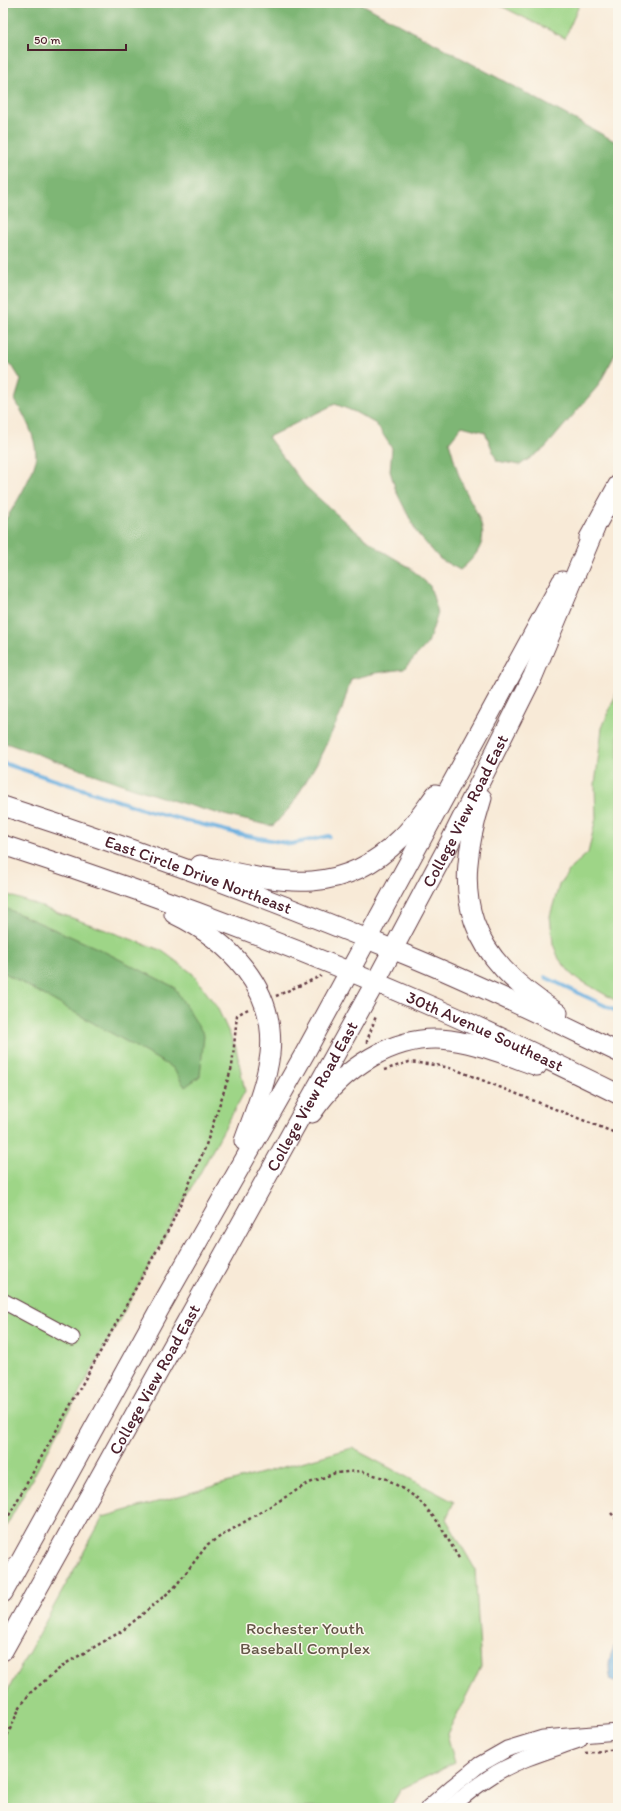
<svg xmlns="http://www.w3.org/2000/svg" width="621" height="1811" viewBox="0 0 621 1811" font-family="Itim,sans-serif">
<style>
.green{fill:#9ed587;stroke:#747a59}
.forest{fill:#7eb674;stroke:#646a50}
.water{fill:#69aedf;stroke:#5a6685}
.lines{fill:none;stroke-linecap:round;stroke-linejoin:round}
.stream{stroke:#69aedf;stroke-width:4}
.minor-casing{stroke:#643d45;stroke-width:17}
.major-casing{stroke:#643d45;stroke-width:21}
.path{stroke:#643d45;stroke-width:2.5;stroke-dasharray:3 3;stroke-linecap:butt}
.minor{stroke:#fff;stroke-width:15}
.major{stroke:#fff;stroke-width:19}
.labels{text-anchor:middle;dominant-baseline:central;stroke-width:3;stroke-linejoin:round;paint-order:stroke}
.street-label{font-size:17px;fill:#4a1f2b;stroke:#fbf7ec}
.park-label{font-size:17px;fill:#635647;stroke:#fbf7ec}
</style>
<rect width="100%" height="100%" fill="#fbf7ec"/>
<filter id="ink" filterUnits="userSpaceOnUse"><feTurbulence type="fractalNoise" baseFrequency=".025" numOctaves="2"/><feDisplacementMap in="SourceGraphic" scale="8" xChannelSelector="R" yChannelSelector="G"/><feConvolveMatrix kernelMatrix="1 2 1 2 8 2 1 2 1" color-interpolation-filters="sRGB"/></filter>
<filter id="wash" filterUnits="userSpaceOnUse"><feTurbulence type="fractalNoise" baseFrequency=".012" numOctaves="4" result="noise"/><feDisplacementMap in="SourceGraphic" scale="16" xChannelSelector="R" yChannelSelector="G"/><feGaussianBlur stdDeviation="0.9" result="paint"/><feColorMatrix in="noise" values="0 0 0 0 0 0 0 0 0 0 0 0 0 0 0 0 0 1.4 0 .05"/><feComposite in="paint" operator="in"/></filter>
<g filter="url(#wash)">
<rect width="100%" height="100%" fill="#f8ead7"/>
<g class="green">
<path d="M495 3H580L565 38Z"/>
<path d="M618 689V1002L573 976 559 959 553 944 550 916 559 885 572 867 588 853 596 818 595 785 602 728Z"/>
<path d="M3 893 161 950 192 973 217 1007 236 1048 245 1091 3 1532Z"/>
<path d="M352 1448 454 1502 446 1519 475 1569 481 1667 447 1734 455 1763 401 1789 390 1808H3V1699L103 1517Z"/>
</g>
<g class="forest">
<path d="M3 3H360L618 143V349L598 386 545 448 520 465 497 461 485 432 462 426 449 442C453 454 456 469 461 481 477 518 501 537 460 570L440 559 417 533 396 491 390 471 392 448 376 424 355 412 335 404 268 437 305 486 352 528 379 549 409 567 430 586 438 613 428 643 404 669 376 673 351 679 341 713 318 761 292 805 273 826C180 808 92 773 3 742V522C11 514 37 468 36 457 36 436 25 417 15 400L21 380 13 367 3 361Z"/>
<path d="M3 907 97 948 174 987 204 1035 200 1076 185 1087 173 1068 3 972Z"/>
</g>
<path class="water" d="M618 1640V1683L611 1681C607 1664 609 1655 618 1640Z"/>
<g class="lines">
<g class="stream">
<path d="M3 763 149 811 243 835 291 844 329 836"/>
<path d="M545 977 618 1012"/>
</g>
</g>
</g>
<g filter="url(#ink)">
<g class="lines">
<g class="minor-casing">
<g id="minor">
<path d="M3 1301 72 1338"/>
<path d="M428 1808 453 1786 479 1765 507 1749 543 1738 618 1732"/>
<path d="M450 1808C465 1795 480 1783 496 1773 522 1758 551 1750 579 1740"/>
</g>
</g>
<g class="major-casing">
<g id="major">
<path d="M589 538 618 485"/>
<path d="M482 798C450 900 468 955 558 1013"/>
<path id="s1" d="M3 806C140 850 276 901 409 956 480 985 549 1019 618 1052"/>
<path id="s2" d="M3 845C151 893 297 947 440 1010 500 1036 559 1065 618 1094"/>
<path d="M200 865C275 881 338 901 400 839 414 826 425 809 436 794"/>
<path d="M174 914C228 940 277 988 270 1054 266 1085 254 1113 244 1141"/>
<path d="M312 1113C342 1069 394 1033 450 1040 480 1044 509 1056 537 1066"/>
<path d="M3 1593 160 1308 305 1053 562 581"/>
<path id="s3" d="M3 1651 375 983 448 846 533 676 595 528"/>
</g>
</g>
<g class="path">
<path d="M276 996 321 976"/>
<path d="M367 1043V1041L376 1016"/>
<path d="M384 1070 409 1062 436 1065 454 1069 618 1134"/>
<path d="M611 1513 618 1521"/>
<path d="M3 1526 171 1225 205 1148 232 1067 237 1015 250 1008"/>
<path d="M3 1753 7 1736 20 1707 30 1693 65 1664 122 1631 174 1588 208 1544 307 1484 335 1473 361 1471 387 1479 417 1498 438 1522 460 1560"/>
<path d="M585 1753 618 1749"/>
</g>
<use href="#minor" class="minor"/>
<use href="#major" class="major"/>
</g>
</g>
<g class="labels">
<g class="street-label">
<text stroke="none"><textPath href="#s3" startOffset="959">College View Road East</textPath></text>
<text stroke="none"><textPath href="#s1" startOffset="207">East Circle Drive Northeast</textPath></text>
<text stroke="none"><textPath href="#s2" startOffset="517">30th Avenue Southeast</textPath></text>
<text stroke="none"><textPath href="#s3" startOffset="635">College View Road East</textPath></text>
<text stroke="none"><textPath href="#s3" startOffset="311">College View Road East</textPath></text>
</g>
<g class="park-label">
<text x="305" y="1628">Rochester Youth<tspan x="305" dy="20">Baseball Complex</tspan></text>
</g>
</g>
<rect width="621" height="1811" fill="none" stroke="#fbf7ec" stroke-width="16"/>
<path d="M28 44v6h98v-6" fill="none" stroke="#4a1f2b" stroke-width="2"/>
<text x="34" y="44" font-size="12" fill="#4a1f2b" stroke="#fbf7ec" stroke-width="3" paint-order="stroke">50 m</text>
</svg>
